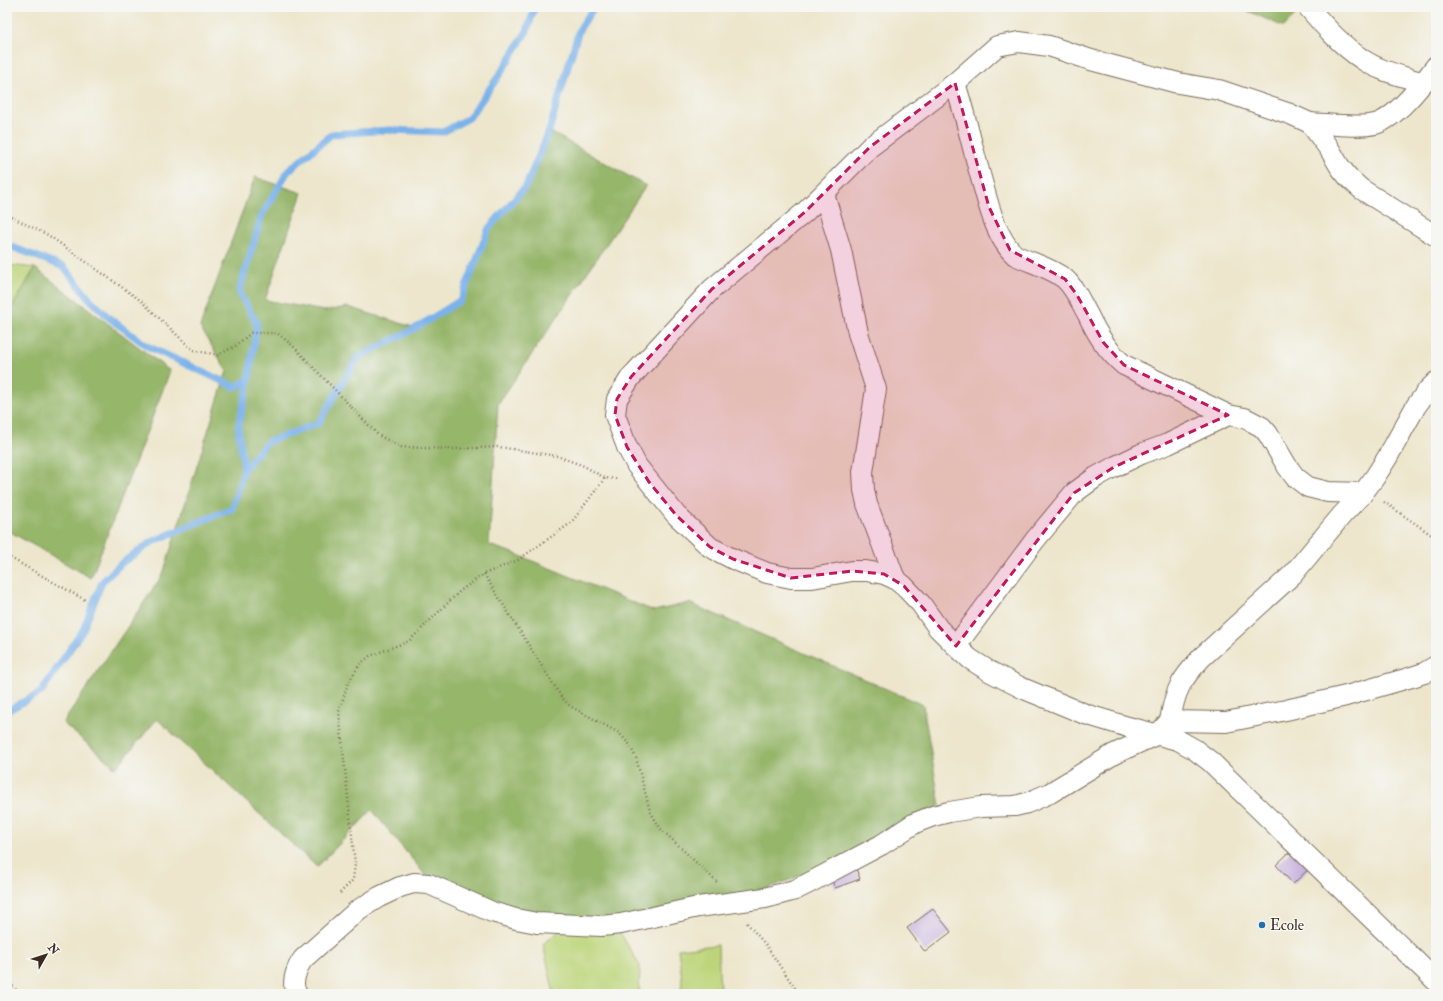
<svg xmlns="http://www.w3.org/2000/svg" width="1443" height="1001" viewBox="0 0 1443 1001" font-family="'IM FELL Double Pica',serif">
<style>
.green{fill:#bdd57a;stroke:#7c804c}
.forest{fill:#96b66a;stroke:#687044}
.lines{fill:none;stroke-linecap:round;stroke-linejoin:round}
.stream{stroke:#7bb2ea;stroke-width:7}
.building{fill:#c7b1de}
.minor-casing{stroke:#796c5b;stroke-width:22}
.path{stroke:#796c5b;stroke-width:2.5;stroke-dasharray:1 3;stroke-linecap:butt}
.minor{stroke:#fff;stroke-width:20}
.marked{fill:#c2185b;fill-opacity:0.2;stroke:#c2185b;stroke-width:3;stroke-dasharray:8 5;stroke-linejoin:round}
.poi-dot{fill:#1f6fb2;stroke:#f6f6f2;stroke-width:1.5}
.labels{text-anchor:middle;dominant-baseline:central;stroke-width:3;stroke-linejoin:round;paint-order:stroke}
.poi-label{font-size:15px;fill:#3b2a1e;stroke:#f6f6f2;text-anchor:start}
</style>
<rect width="100%" height="100%" fill="#f6f6f2"/>
<filter id="ink" filterUnits="userSpaceOnUse"><feTurbulence type="fractalNoise" baseFrequency=".025" numOctaves="2"/><feDisplacementMap in="SourceGraphic" scale="8" xChannelSelector="R" yChannelSelector="G"/><feConvolveMatrix kernelMatrix="1 2 1 2 8 2 1 2 1" color-interpolation-filters="sRGB"/></filter>
<filter id="wash" filterUnits="userSpaceOnUse"><feTurbulence type="fractalNoise" baseFrequency=".012" numOctaves="4" result="noise"/><feDisplacementMap in="SourceGraphic" scale="16" xChannelSelector="R" yChannelSelector="G"/><feGaussianBlur stdDeviation="0.9" result="paint"/><feColorMatrix in="noise" values="0 0 0 0 0 0 0 0 0 0 0 0 0 0 0 0 0 1.4 0 .05"/><feComposite in="paint" operator="in"/></filter>
<g filter="url(#wash)">
<rect width="100%" height="100%" fill="#ede6cc"/>
<g class="green">
<path d="M7 265 35 268 7 316Z"/>
<path d="M577 917 612 919 640 966 639 994H554L543 944Z"/>
<path d="M718 945 720 994H681L682 978 678 949Z"/>
</g>
<g class="forest">
<path d="M1239 7H1302L1284 27Z"/>
<path d="M549 131 646 186 498 404 489 545 513 553 654 611 689 603 923 705 940 806 825 866 751 895 612 919H538L430 881 372 810 317 867 157 719 116 768 63 723 163 574 227 371 200 327 255 177 302 193 265 300 324 311 348 307 416 328 461 300 489 228 526 186Z"/>
<path d="M35 268 170 371 91 578 7 530V316Z"/>
</g>
<g class="lines">
<g class="stream">
<path d="M7 245 64 267 88 297 108 317 147 346 235 387 249 380"/>
<path d="M244 469 267 442 319 423 357 358 416 328 461 300 489 228 526 186 549 131 579 30 594 7"/>
<path d="M7 711 41 692 83 630 102 582 123 562 152 542 186 527 232 509 244 469 238 427 248 385 257 324 239 292 262 215 288 171 332 134 390 130 443 132 469 118 500 74 527 31 535 7"/>
</g>
</g>
<g id="blocks">
<g class="building">
<path d="M1295 847 1312 866 1293 884 1276 865Z"/>
<path d="M855 866 860 879 835 888 830 876Z"/>
<path d="M933 909 951 932 925 952 907 928Z"/>
</g>
</g>
</g>
<g filter="url(#ink)">
<use href="#blocks" fill-opacity="0" stroke="#796c5b" stroke-width="1"/>
<g class="lines">
<g class="minor-casing">
<g id="minor">
<path d="M1308 7C1324 26 1341 45 1362 59 1379 71 1403 76 1423 83"/>
<path d="M955 83C965 114 972 146 981 178 988 202 995 237 1015 255 1031 263 1050 267 1065 279 1076 289 1081 303 1088 315 1097 334 1107 351 1124 365L1228 415"/>
<path d="M1310 123C1329 124 1357 128 1375 124 1396 119 1423 83 1436 66"/>
<path d="M824 194 841 250 858 333 876 389 863 472 864 490 867 504 895 579"/>
<path d="M1436 236 1361 189 1349 178 1340 167 1330 150 1310 123 1290 114 1219 90 1178 83 1091 60 1049 46 1019 42 997 46 955 83 870 147 805 212 712 289 631 377 617 399 615 415 627 447 637 466 676 515 710 547 733 559 767 573 791 578H812L852 571H866L884 574 895 579 904 586 921 604 938 628 956 646 970 659 989 671 1022 688 1085 714 1128 727 1178 740 1194 749 1211 762 1436 981"/>
<path d="M956 646 1035 540 1074 493 1096 477 1114 467 1141 454 1168 444 1228 415 1245 418 1262 427 1268 434 1287 466 1295 477 1308 487 1328 492 1363 493"/>
<path d="M1170 721C1175 690 1180 681 1202 657L1293 574 1342 515 1363 493 1375 477 1387 458 1416 406 1428 390 1436 382"/>
<path d="M297 994C290 984 297 967 303 959L358 910 379 897 400 887 414 883 429 884 492 912 516 919 537 923 601 926 621 924 698 907 765 898 795 890 807 884 881 845 915 823 933 816 949 812 981 807 1015 806 1027 803 1050 793 1114 754 1158 734 1170 721 1226 722 1286 710 1346 696 1412 677 1424 673 1436 666"/>
</g>
</g>
<g class="path">
<path d="M7 215 48 235 140 300 193 350 218 355 234 347 251 333H277L293 346 378 435 401 447 452 449 499 447 557 456 584 466 605 478 619 479"/>
<path d="M1384 502 1436 538"/>
<path d="M7 556 85 600"/>
<path d="M484 574 562 698 570 706 619 733 629 744 636 758 650 811 660 828 717 882"/>
<path d="M340 893 353 880 355 864 339 712 348 683 360 664 370 656 409 641 460 591 484 574 518 560 571 523 605 478"/>
<path d="M747 923 765 944 799 994"/>
<path d="M7 980 20 994"/>
</g>
<use href="#minor" class="minor"/>
</g>
</g>
<path class="marked" d="M955 83 989 207 1010 250 1065 279 1077 295 1103 342 1124 365 1228 415 1114 467 1074 493 956 646 904 586 884 574 852 571 791 578 733 559 710 547 676 515 649 482 627 447 615 415 617 399 631 377 712 289 805 212 870 147Z"/>
<circle class="poi-dot" cx="1262" cy="925" r="4"/>
<g class="labels">
<g class="poi-label">
<text x="1270" y="925">Ecole</text>
</g>
</g>
<rect width="1443" height="1001" fill="none" stroke="#f6f6f2" stroke-width="24"/>
<g transform="translate(46 955) rotate(51)" stroke="#f6f6f2" stroke-width="3" paint-order="stroke">
<path d="M0-3L7 15L0 10L-7 15Z" fill="#3b2a1e"/>
<text y="-6" font-size="11" font-weight="bold" text-anchor="middle" fill="#3b2a1e">N</text>
</g>
</svg>
